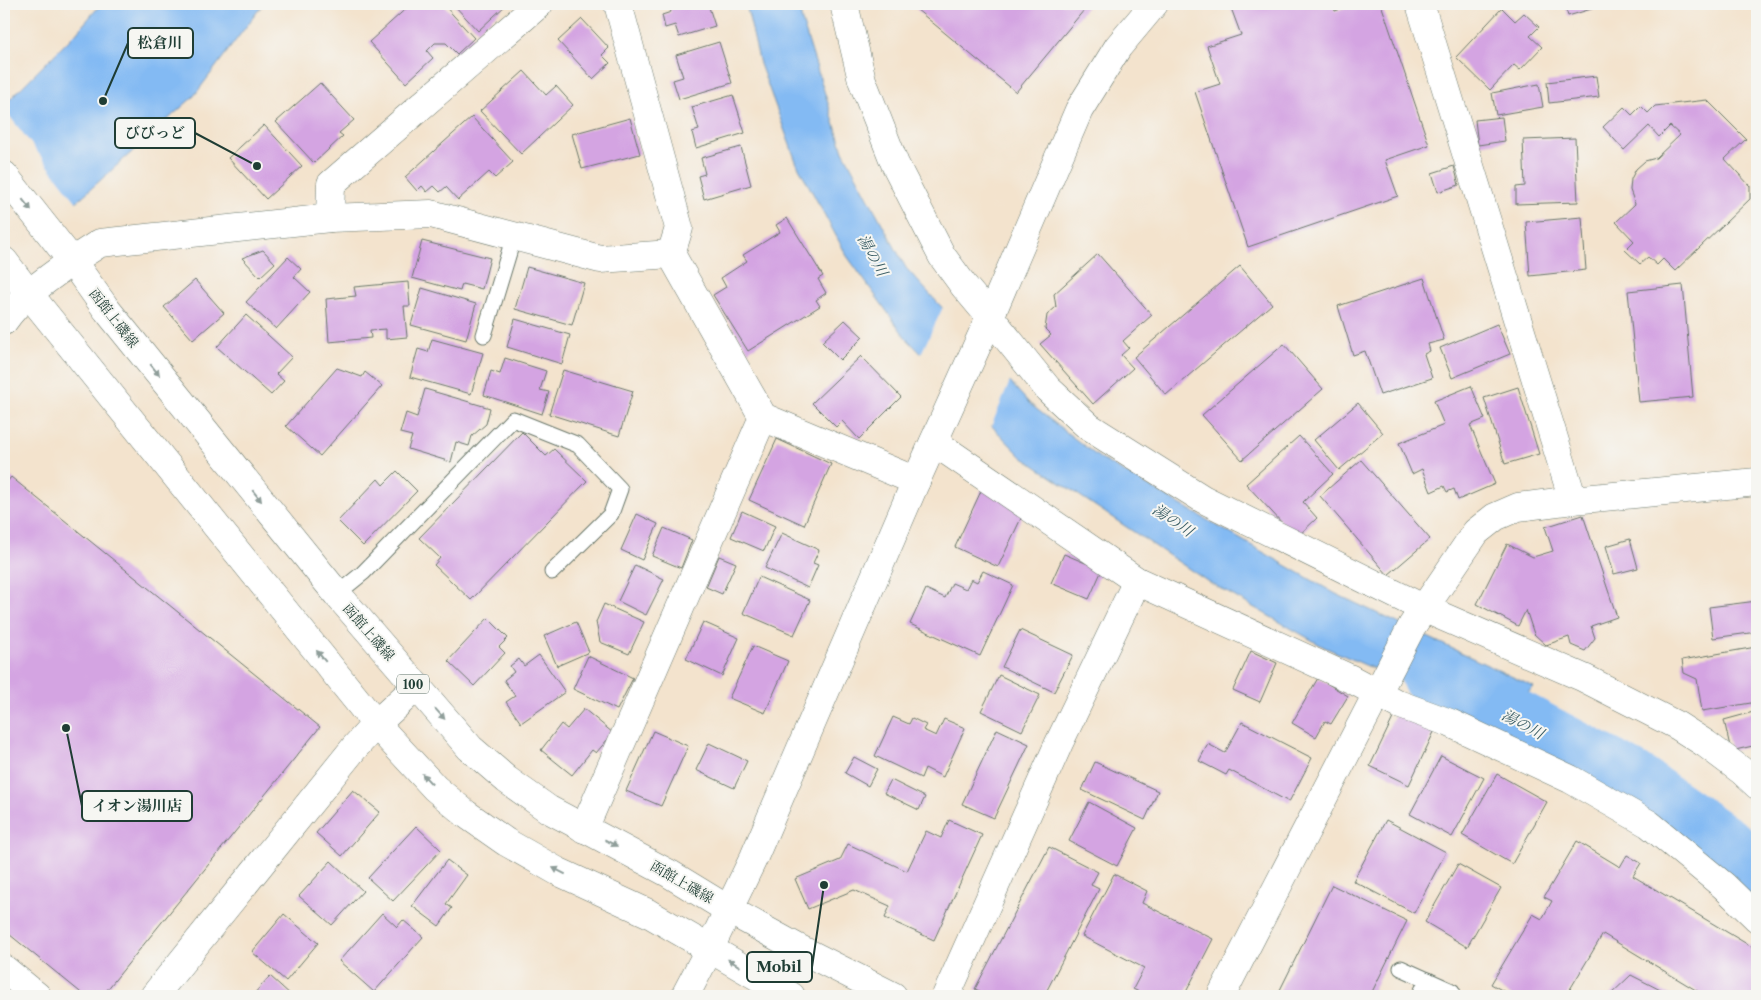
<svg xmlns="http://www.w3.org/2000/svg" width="1761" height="1000" viewBox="0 0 1761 1000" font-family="'Libre Caslon Text','Noto Serif JP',serif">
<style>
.water{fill:#83baf3;stroke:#517c94}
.pier{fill:#f3e3cd}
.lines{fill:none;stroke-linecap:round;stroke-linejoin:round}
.river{stroke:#83baf3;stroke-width:61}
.building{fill:#d4a4e2}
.service-casing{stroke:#69776a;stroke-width:17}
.minor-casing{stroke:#69776a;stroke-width:29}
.tertiary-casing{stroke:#69776a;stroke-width:29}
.primary-casing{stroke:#69776a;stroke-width:29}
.service{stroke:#fff;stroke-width:15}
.minor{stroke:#fff;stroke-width:28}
.tertiary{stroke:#fff;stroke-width:28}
.primary{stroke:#fff;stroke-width:28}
.oneway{fill:#8f9e9a}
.labels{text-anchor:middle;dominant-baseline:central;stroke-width:4;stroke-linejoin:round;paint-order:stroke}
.shield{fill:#f6f6f2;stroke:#60746d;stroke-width:1}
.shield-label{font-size:12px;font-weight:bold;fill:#1f3d34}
.street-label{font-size:14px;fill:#1f3d34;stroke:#f6f6f2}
.water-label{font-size:15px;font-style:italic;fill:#385c64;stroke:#f6f6f2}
.leader{fill:none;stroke:#1f3d34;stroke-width:2}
.callout-dot{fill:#1f3d34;stroke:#f6f6f2;stroke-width:2}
.callout{fill:#f6f6f2;stroke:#1f3d34;stroke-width:2}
.callout-label{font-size:15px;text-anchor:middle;font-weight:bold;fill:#1f3d34}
</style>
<rect width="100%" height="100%" fill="#f6f6f2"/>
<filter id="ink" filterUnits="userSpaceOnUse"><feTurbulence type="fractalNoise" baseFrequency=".02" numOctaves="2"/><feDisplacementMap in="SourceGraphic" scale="10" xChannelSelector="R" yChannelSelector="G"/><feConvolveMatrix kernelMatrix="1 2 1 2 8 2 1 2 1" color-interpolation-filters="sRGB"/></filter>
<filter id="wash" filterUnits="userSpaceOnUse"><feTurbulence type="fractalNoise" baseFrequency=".0096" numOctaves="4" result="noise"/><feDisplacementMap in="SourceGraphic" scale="20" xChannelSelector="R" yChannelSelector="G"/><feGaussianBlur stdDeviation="1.12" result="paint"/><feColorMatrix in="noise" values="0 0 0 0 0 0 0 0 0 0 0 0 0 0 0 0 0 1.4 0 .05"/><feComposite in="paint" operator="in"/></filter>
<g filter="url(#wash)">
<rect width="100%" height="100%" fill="#f3e3cd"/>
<g class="water">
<path d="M101 4H263L194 96 4 267V105L76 33Z"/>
<path d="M746 4H798L802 21 843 151 906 268 1030 404 1101 459 1336 594 1534 687 1496 722 1324 647 1207 581 1022 457 906 338 847 256 797 164 760 64Z"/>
</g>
<g class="pier">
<path d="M4 109 78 204 4 269Z"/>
<path d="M944 305 1011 379 990 429 920 356Z"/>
</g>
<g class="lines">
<path class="river" d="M1431 675 1631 781 1757 869"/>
</g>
<g id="blocks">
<g class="building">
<path d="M411 4H443L474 38 457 54 446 43H435L427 51 433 58 406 83 369 42Z"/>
<path d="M453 4H507L478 31Z"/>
<path d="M668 4H708L715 26 679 37 675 25 665 28 662 15 671 12Z"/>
<path d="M910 4H1089L1016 92Z"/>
<path d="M1245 4H1333L1335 11 1356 4H1381L1429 145 1385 160 1398 196 1248 247 1195 92 1220 84 1207 46 1241 35 1231 8Z"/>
<path d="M1564 4H1608L1568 16Z"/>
<path d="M1502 8 1515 21 1524 13 1539 27 1530 36 1542 47 1520 70 1514 65 1490 90 1456 57Z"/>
<path d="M582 19 609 48 602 55 610 63 593 79 558 41Z"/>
<path d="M719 42 732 83 679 99 673 80 683 77 676 55Z"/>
<path d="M524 71 546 95 556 86 573 105 521 154 480 111Z"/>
<path d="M1596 76 1599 97 1549 103 1547 82Z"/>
<path d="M320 83 354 120 339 133 343 136 314 163 276 122Z"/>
<path d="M1539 84 1543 107 1496 115 1492 93Z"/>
<path d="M733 95 745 133 696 148 692 132 699 130 692 107Z"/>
<path d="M1707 100 1746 139 1725 159 1750 186V199L1675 271 1663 259 1657 265 1648 257 1640 264 1625 250 1634 241 1616 222 1635 204 1630 190 1631 179 1636 169 1645 161 1656 158 1680 135 1670 126 1659 137 1649 126 1624 150 1603 127 1624 107 1632 115 1641 106 1648 113 1655 106Z"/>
<path d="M472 117 513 162 495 178 489 172 458 200 446 187 440 192 434 186 427 192 422 186 417 191 405 177Z"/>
<path d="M1502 117 1505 141 1478 145 1475 120Z"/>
<path d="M630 118 640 154 582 169 572 134Z"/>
<path d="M264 125 302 166 266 199 228 158Z"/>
<path d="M1575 138 1578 202 1516 204V187L1525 186 1523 140Z"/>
<path d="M741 147 751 185 704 199 698 176 705 174 701 158Z"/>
<path d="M1454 166 1459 185 1438 192 1432 173Z"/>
<path d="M1582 217 1586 270 1530 276 1526 222Z"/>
<path d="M787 218 823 276 818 279 826 293 816 300 820 306 748 351 713 295 726 287 721 278 747 261 743 255 780 232 776 225Z"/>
<path d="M422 241 490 258 482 289 462 284 460 291 412 278Z"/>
<path d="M263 250 275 263 260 277 242 258Z"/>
<path d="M1098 254 1152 315 1123 341 1129 348 1121 355 1133 368 1093 404 1040 344 1051 335 1045 329 1047 315 1056 307 1054 294Z"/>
<path d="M288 257 301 269 294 277 310 292 276 329 246 302Z"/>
<path d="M1240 266 1272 304 1166 395 1134 357Z"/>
<path d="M527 267 584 283 572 325 515 309Z"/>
<path d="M1424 278 1444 340 1428 344 1430 351 1424 354 1432 378 1380 395 1365 351 1353 355 1338 306Z"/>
<path d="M195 280 224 313 193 340 164 307Z"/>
<path d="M408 282 410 306H404L407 337 386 339V329L370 330 371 338 329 342 326 299 356 296 354 287Z"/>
<path d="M1683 285 1693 397 1639 402 1628 291Z"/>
<path d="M422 288 476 304 466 340 411 325Z"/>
<path d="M246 315 292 357 276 374 284 381 271 395 217 347Z"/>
<path d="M515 319 570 335 562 364 507 347Z"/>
<path d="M845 320 863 337 840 360 822 342Z"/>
<path d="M1497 324 1510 354 1452 378 1440 348Z"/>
<path d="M432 339 483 353 471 394 410 377 418 349 428 352Z"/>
<path d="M1284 344 1323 389 1242 460 1202 415Z"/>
<path d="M861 356 901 397 859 439 842 421 836 427 812 403Z"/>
<path d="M505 358 546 371 540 390 549 392 542 414 484 395 491 371 500 374Z"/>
<path d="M337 368 362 377 365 372 382 386 320 456 286 426Z"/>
<path d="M563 370 633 391 619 436 549 414Z"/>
<path d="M1471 386 1485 419 1470 425 1495 484 1458 500 1454 489 1447 492 1444 486 1431 492 1422 469 1412 474 1399 443 1444 425 1434 401Z"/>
<path d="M1518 387 1539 454 1505 464 1484 398Z"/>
<path d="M425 389 490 408 486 424 472 436 469 446 456 442 451 462 408 449 412 436 400 433 406 413 417 417Z"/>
<path d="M1358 403 1383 433 1339 470 1314 440Z"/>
<path d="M522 432 546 456 554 449 587 481 471 600 434 565 440 558 419 538Z"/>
<path d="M1299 436 1333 474 1303 502 1317 518 1296 538 1246 484Z"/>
<path d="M777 439 831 464 804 525 749 500Z"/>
<path d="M1361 460 1430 539 1388 575 1320 496Z"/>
<path d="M397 471 417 491 363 546 338 521 378 479 383 485Z"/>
<path d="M11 477 320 727 102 996H85L4 930V486Z"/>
<path d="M982 489 1025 510 998 567 955 547Z"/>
<path d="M742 511 775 526 764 551 731 537Z"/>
<path d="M637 514 658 524 642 560 621 550Z"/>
<path d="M1583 515 1617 617 1591 626 1595 638 1585 651 1571 645 1569 637 1546 645 1534 634 1526 610 1518 626 1477 604 1507 544 1533 557 1553 551 1545 527Z"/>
<path d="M664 528 692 540 681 568 652 556Z"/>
<path d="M782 533 819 550 813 563 818 565 808 588 765 568Z"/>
<path d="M1630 539 1638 568 1614 574 1606 546Z"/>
<path d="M1064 554 1102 570 1089 599 1051 583Z"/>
<path d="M719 556 736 563 722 594 706 587Z"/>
<path d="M635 565 664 579 646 615 618 601Z"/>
<path d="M983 571 1013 585 980 656 910 624 926 589 945 598 952 583 966 589 971 579 977 582Z"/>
<path d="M759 577 810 600 794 635 743 613Z"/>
<path d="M1757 601V632L1713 638 1709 607Z"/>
<path d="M604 604 644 622 629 654 600 642 596 622Z"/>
<path d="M488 618 508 638 499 647 505 653 474 686 448 661Z"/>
<path d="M576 622 589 652 557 666 544 636Z"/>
<path d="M703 622 739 638 722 676 686 659Z"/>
<path d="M1020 630 1073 655 1054 692 1002 667Z"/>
<path d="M753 646 788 661 765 713 729 698Z"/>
<path d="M1756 647 1757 702 1702 711 1697 679 1684 673 1682 660Z"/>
<path d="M1251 651 1277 663 1260 702 1233 690Z"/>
<path d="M539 655 565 692 521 723 506 702 515 696 504 680 514 672 510 666 519 659 524 666Z"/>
<path d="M588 656 633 678 617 710 573 689Z"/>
<path d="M999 675 1040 695 1022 731 981 711Z"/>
<path d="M1318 678 1348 696 1331 724 1325 721 1316 737 1292 723Z"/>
<path d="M584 709 613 733 596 753 592 750 572 775 541 750 561 724 567 729Z"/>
<path d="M1757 711V745L1731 751 1724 720Z"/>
<path d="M1395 714 1434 732 1409 785 1370 766Z"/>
<path d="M893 717 909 724 912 718 926 725 923 730 936 736 944 719 965 728 943 777 925 768 921 778 875 756Z"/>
<path d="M1242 722 1312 758 1289 802 1229 770 1226 775 1199 761 1208 744 1225 753Z"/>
<path d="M997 729 1029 744 994 818 962 804Z"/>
<path d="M653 731 688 746 661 806 626 791Z"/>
<path d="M709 743 747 761 734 788 696 770Z"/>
<path d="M1441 756 1484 778 1452 837 1410 814Z"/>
<path d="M854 757 877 769 868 786 845 773Z"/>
<path d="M1095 762 1158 791 1145 820 1082 790Z"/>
<path d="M1497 774 1547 802 1512 864 1462 835Z"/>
<path d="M891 780 925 797 919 810 884 793Z"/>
<path d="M353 790 380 812 342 856 316 833Z"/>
<path d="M1089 802 1137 828 1117 866 1069 841Z"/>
<path d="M949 820 982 835 934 940 885 918 890 906 854 890 808 909 795 879 840 860 848 844 907 871 926 831 941 838Z"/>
<path d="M1386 820 1446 852 1414 913 1353 881Z"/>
<path d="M416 826 441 850 393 901 368 878Z"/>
<path d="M1577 841 1620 867 1627 855 1641 863 1633 876 1757 950V996H1703L1704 995 1603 934 1566 996H1512L1491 984 1533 914 1542 919 1552 901 1544 897Z"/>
<path d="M1049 847 1098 872 1091 885 1099 889 1046 992 1054 996H990L975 989Z"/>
<path d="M447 860 467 875 446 904 452 908 439 926 412 906Z"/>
<path d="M331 861 363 891 332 925 299 896Z"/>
<path d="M1458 864 1501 888 1467 947 1425 922Z"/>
<path d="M1114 874 1147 891 1142 903 1213 939 1184 996H1161L1158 995 1157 996H1147L1133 989 1144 968 1082 936Z"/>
<path d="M1332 885 1407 921 1370 996H1277Z"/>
<path d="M382 913 397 927 403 920 423 937 374 992 339 961Z"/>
<path d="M284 914 318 943 286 981 252 952Z"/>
<path d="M1631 975 1672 996H1609Z"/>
<path d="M270 976 292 996H252Z"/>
</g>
</g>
</g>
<g filter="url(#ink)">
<use href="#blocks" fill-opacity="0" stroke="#69776a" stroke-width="1"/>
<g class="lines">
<g class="service-casing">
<g id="service">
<path d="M484 335 514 236"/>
<path d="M337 594 363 573 513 419 578 445 620 489 611 514 552 572"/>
<path d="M1401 968 1452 991 1454 996"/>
<path d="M1419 996 1428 980"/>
</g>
</g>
<g class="minor-casing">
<g id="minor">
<path d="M618 4 679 228 671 254"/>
<path d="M844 4 862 80 895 164 942 256 964 286 990 317 1048 389 1089 427 1203 499 1423 608 1584 678 1678 726 1706 744 1742 771 1757 785"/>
<path d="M1420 4 1573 500"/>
<path d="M330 218 331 184 539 4"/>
<path d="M72 261 100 243 330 218 431 214 600 259 671 254 763 417 916 481"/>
<path d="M934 442 1137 581 1351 679 1398 704 1450 723 1570 779 1649 824 1724 886 1757 918"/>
<path d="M584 829 763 417"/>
<path d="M4 969 37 996"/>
<path d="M154 996 355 747 376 724 416 687"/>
<path d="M946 996 1059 743 1137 581"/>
<path d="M1221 996 1412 626 1476 532 1495 517 1518 507 1573 500 1757 482"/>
</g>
</g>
<g class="tertiary-casing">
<g id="tertiary">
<path d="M4 321C21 296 48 279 72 261"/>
<path d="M685 996 710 948 754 857 916 481 990 317 1079 110 1118 47 1154 4"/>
</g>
</g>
<g class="primary-casing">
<g id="primary">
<path d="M4 175 72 261 107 310 337 594 470 748 507 780 548 809 670 874 729 910 798 948 893 996"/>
<path d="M4 261 29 294 376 724 435 788 466 814 506 842 557 871 648 913 791 996"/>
</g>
</g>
<use href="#service" class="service"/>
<use href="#minor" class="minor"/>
<use href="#tertiary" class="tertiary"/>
<use href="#primary" class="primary"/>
</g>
<defs><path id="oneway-solid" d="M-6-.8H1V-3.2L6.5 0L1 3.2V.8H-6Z" transform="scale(1.25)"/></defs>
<g class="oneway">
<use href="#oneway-solid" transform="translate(27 205) rotate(52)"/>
<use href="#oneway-solid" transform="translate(155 370) rotate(51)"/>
<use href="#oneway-solid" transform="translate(257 496) rotate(51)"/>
<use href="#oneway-solid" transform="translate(321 656) rotate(-129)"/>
<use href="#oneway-solid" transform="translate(440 714) rotate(48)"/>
<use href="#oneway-solid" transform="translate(427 779) rotate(-133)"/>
<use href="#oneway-solid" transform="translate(611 843) rotate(28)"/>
<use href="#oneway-solid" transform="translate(559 871) rotate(-153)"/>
<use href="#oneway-solid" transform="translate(734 963) rotate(-149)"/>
</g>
</g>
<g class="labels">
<rect class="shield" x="397" y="674.5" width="32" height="19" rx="4"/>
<g class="shield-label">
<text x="413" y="684">100</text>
</g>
<g class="street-label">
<text transform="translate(114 318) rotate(52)">函館上磯線</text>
<text transform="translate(369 632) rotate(49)">函館上磯線</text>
<text transform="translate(682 882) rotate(30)">函館上磯線</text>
</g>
<g class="water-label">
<text transform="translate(873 255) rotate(61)">湯の川</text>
<text transform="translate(1173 520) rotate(34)">湯の川</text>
<text transform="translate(1523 724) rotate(28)">湯の川</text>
</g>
</g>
<path class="leader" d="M103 101L128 43M257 166L195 133M66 728L82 806M824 885L812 967"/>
<g class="callout-dot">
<circle cx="103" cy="101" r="5"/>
<circle cx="257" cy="166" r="5"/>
<circle cx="66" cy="728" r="5"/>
<circle cx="824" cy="885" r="5"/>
</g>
<g class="callout">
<rect x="128" y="28" width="65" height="30" rx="5"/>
<rect x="115" y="118" width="80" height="30" rx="5"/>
<rect x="82" y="791" width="110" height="30" rx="5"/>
<rect x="747" y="952" width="65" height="30" rx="5"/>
</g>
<g class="callout-label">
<text x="160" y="48">松倉川</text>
<text x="155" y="138">びびっど</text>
<text x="137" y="811">イオン湯川店</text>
<text x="779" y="972">Mobil</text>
</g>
<rect width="1761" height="1000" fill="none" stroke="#f6f6f2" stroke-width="20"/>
</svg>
